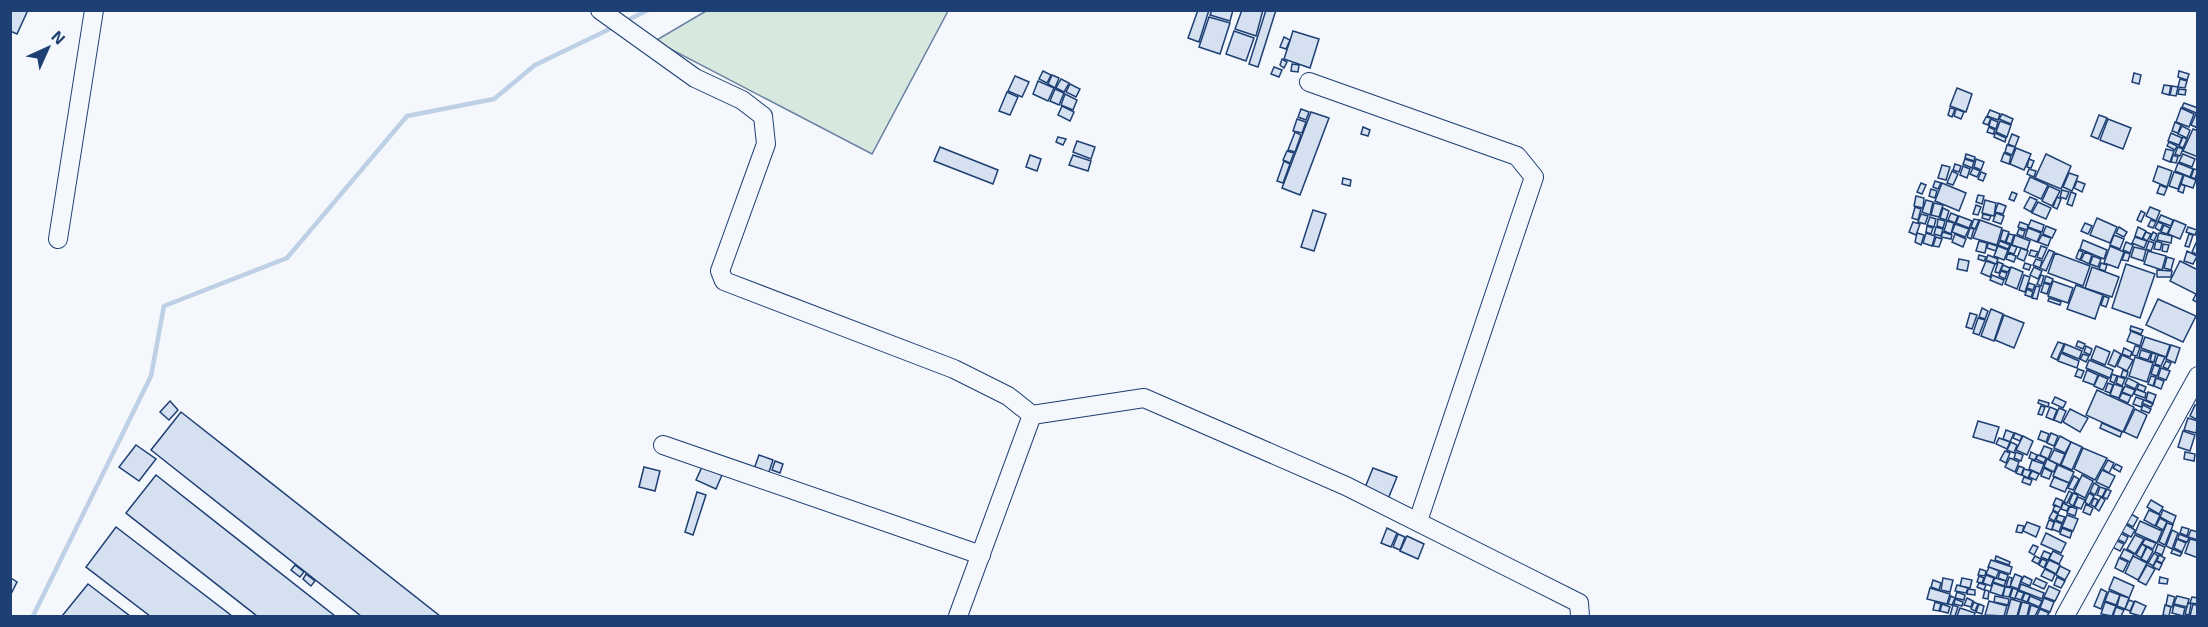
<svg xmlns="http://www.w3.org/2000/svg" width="2208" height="627" viewBox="0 0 2208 627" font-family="'Exo 2',sans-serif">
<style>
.green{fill:#d7e8df;stroke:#687fa3;stroke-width:1.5}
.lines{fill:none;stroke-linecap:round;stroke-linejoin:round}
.stream{stroke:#bed0e5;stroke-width:4.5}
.building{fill:#d5e0f0;stroke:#1d3f73;stroke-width:1.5}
.minor-casing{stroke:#1d3f73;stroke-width:20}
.minor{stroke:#f4f7fb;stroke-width:18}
</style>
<rect width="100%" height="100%" fill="#f4f7fb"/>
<path class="green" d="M706 11H948L872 154 655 41Z"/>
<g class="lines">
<g class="stream">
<path d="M624 22 648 10"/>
<path d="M33 616 151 376 164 306 287 258 407 116 494 99 535 65 616 26"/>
</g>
</g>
<g class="building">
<path d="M10 10H28L17 34 10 31Z"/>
<path d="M1198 10H1209L1199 42 1188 38Z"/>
<path d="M1212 10H1233L1230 21 1210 15Z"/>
<path d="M1242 10H1263L1256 36 1235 29Z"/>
<path d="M1266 10H1276L1258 67 1249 64Z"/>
<path d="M1209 17 1230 23 1220 54 1199 47Z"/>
<path d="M1234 31 1254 38 1246 61 1226 54Z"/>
<path d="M1293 31 1319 39 1310 68 1284 59Z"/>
<path d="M1284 37 1290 40 1286 49 1280 47Z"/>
<path d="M1282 59 1287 62 1284 68 1280 65Z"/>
<path d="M1292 64 1299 65 1298 72 1291 71Z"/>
<path d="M1274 67 1282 70 1279 77 1271 74Z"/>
<path d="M1043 71 1051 75 1047 83 1039 79Z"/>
<path d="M2179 71 2189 74 2187 80 2178 77Z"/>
<path d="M2134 73 2141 75 2139 84 2132 82Z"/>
<path d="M1052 75 1059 78 1055 88 1048 84Z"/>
<path d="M1015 76 1029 82 1022 97 1008 91Z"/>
<path d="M1061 79 1069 83 1064 92 1056 88Z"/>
<path d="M2180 79 2187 81 2185 88 2178 87Z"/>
<path d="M1038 81 1054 88 1048 101 1033 94Z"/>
<path d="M1070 84 1080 89 1076 97 1066 92Z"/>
<path d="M2164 85 2171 86 2169 95 2162 93Z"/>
<path d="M2172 86 2178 87 2176 96 2170 95Z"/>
<path d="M1957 88 1972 94 1966 112 1950 106Z"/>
<path d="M1055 89 1064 93 1059 105 1050 101Z"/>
<path d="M2179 89 2186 90 2185 95 2178 94Z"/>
<path d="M1007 92 1018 97 1010 115 999 111Z"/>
<path d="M1065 94 1077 100 1073 110 1061 105Z"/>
<path d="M2184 103 2198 108 2196 113 2182 107Z"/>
<path d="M1062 106 1074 112 1070 121 1058 115Z"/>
<path d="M1950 108 1955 109 1952 117 1948 115Z"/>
<path d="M2181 108 2194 114 2189 127 2176 122Z"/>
<path d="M1301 109 1309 112 1306 120 1298 117Z"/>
<path d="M1956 109 1964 112 1961 119 1954 116Z"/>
<path d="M1990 110 2000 114 1998 120 1987 116Z"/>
<path d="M1311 112 1329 118 1300 195 1282 188Z"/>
<path d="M2002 114 2013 119 2011 124 1999 119Z"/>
<path d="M2196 114 2198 115V128L2191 125Z"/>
<path d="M2099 115 2107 118 2098 139 2091 136Z"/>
<path d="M1986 117 1991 118 1988 125 1983 123Z"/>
<path d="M1297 119 1306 122 1302 133 1293 131Z"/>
<path d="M1991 119 1998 122 1996 129 1989 126Z"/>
<path d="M2108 119 2131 128 2123 149 2100 140Z"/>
<path d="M2000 121 2011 125 2007 137 1996 132Z"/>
<path d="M2175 122 2181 125 2178 133 2172 131Z"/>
<path d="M2182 126 2190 130 2187 138 2178 134Z"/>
<path d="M1363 127 1370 130 1368 136 1361 134Z"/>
<path d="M1989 127 1995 130 1993 134 1987 132Z"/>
<path d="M2193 129 2198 131V157L2183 151Z"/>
<path d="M1295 132 1301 135 1295 152 1288 150Z"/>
<path d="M1995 133 2006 138 2005 142 1994 137Z"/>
<path d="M2171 133 2182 138 2179 145 2168 141Z"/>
<path d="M2012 134 2019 137 2015 147 2008 144Z"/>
<path d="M1058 137 1066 139 1063 145 1056 142Z"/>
<path d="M2183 137 2187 139 2183 148 2179 146Z"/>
<path d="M1077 141 1095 147 1091 159 1073 152Z"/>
<path d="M2169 142 2177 146 2175 150 2167 146Z"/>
<path d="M2007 145 2015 147 2012 155 2005 152Z"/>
<path d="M940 147 998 170 993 184 934 161Z"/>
<path d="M2178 147 2183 149 2180 156 2175 154Z"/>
<path d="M2016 148 2031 154 2024 170 2010 164Z"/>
<path d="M2166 149 2174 151 2170 162 2163 159Z"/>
<path d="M1287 151 1294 153 1290 163 1283 160Z"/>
<path d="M2004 153 2011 156 2009 164 2001 161Z"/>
<path d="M1966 154 1975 157 1974 161 1965 158Z"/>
<path d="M2046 154 2071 166 2061 189 2035 178Z"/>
<path d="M2183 154 2195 159 2192 167 2179 162Z"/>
<path d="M1030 155 1041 159 1037 171 1026 167Z"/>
<path d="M1073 155 1091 161 1088 171 1069 165Z"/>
<path d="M2173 155 2178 157 2176 163 2171 162Z"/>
<path d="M1965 159 1974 162 1972 168 1963 164Z"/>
<path d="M1976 159 1984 162 1981 170 1974 167Z"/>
<path d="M2029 159 2034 161 2031 168 2027 167Z"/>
<path d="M1284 161 1290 164 1283 183 1277 181Z"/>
<path d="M2178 163 2193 169 2190 177 2175 171Z"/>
<path d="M1955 164 1961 166 1959 172 1953 170Z"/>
<path d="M1942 165 1950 167 1946 180 1938 178Z"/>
<path d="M1963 166 1970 169 1967 178 1960 175Z"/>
<path d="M2158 166 2172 171 2167 187 2153 181Z"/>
<path d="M1973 168 1980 171 1977 177 1970 174Z"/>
<path d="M2029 169 2036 171 2034 177 2027 174Z"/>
<path d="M2194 169 2198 170 2195 179 2191 177Z"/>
<path d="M1952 171 1958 174 1953 185 1947 183Z"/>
<path d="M1981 172 1986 174 1983 181 1978 179Z"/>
<path d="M2174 172 2183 175 2178 189 2169 186Z"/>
<path d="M2069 173 2078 176 2072 191 2063 187Z"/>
<path d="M2184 175 2196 180 2193 188 2181 184Z"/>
<path d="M2030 177 2048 185 2041 199 2024 191Z"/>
<path d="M1343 178 1351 180 1350 186 1342 184Z"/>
<path d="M1935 181 1941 183 1938 189 1933 187Z"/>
<path d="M2077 181 2085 184 2082 192 2074 188Z"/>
<path d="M1921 183 1926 185 1922 194 1917 192Z"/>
<path d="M1942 183 1966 193 1959 211 1935 201Z"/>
<path d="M2181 184 2185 186 2183 193 2178 191Z"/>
<path d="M2160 185 2167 188 2164 195 2157 193Z"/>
<path d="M2049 186 2060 191 2052 206 2042 201Z"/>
<path d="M1931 189 1937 191 1935 198 1929 196Z"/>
<path d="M2062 190 2069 192 2066 199 2060 197Z"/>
<path d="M2012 192 2017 194 2014 201 2009 199Z"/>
<path d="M2071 192 2076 194 2072 206 2067 204Z"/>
<path d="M1978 195 1984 196 1982 204 1976 202Z"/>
<path d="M1916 196 1924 198 1923 208 1914 206Z"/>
<path d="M2030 197 2037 200 2031 212 2024 208Z"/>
<path d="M2057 197 2061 199 2057 209 2053 207Z"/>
<path d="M1926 200 1933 202 1930 215 1922 212Z"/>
<path d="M1985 200 1996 203 1994 216 1982 213Z"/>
<path d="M2038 202 2051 208 2046 219 2032 213Z"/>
<path d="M1934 203 1943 205 1939 217 1931 215Z"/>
<path d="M1998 203 2006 206 2003 214 1995 212Z"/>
<path d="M1976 205 1981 207 1978 215 1973 214Z"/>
<path d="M1915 207 1921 209 1918 220 1912 218Z"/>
<path d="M2150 207 2160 211 2156 221 2146 216Z"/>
<path d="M1943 208 1949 211 1946 220 1940 218Z"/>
<path d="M1313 210 1326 214 1314 251 1301 247Z"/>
<path d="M2141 211 2145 213 2141 222 2137 220Z"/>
<path d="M1951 213 1958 216 1955 223 1948 220Z"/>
<path d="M1996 213 2004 216 2001 224 1993 221Z"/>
<path d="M1921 214 1928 216 1925 224 1918 222Z"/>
<path d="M1983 214 1991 216 1989 220 1982 218Z"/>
<path d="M2161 215 2173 220 2171 226 2158 221Z"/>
<path d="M1959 216 1972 221 1969 228 1956 223Z"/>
<path d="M1930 217 1936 219 1934 227 1927 225Z"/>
<path d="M2097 218 2117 227 2110 243 2090 235Z"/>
<path d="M1938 219 1945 221 1943 228 1937 226Z"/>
<path d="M1974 219 1979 220 1975 229 1971 227Z"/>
<path d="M1980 220 2002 228 1997 245 1973 238Z"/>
<path d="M2031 220 2044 225 2042 232 2028 227Z"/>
<path d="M2151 220 2156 222 2153 228 2148 226Z"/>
<path d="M2174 220 2186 225 2180 239 2168 234Z"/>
<path d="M1947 221 1954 223 1951 234 1944 231Z"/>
<path d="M1913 222 1920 224 1916 235 1909 232Z"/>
<path d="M2020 222 2028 225 2027 230 2018 227Z"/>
<path d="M2158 222 2163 224 2160 231 2155 228Z"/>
<path d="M2085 223 2092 226 2088 234 2081 231Z"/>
<path d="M1955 224 1969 229 1965 237 1952 232Z"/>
<path d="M2164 225 2170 228 2167 234 2161 232Z"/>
<path d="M1927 226 1933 228 1931 234 1926 232Z"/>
<path d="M2046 226 2056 230 2052 238 2043 234Z"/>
<path d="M1936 227 1943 229 1941 236 1934 234Z"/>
<path d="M2119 227 2127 232 2124 237 2116 233Z"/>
<path d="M2138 227 2146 231 2142 239 2135 236Z"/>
<path d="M2188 227 2197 230 2195 235 2186 232Z"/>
<path d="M1970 228 1974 229 1971 239 1967 237Z"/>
<path d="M2028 228 2041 233 2037 242 2025 237Z"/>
<path d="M2019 229 2025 231 2023 237 2017 234Z"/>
<path d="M2003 230 2009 232 2005 242 2000 240Z"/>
<path d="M1943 232 1952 235 1951 239 1941 237Z"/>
<path d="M2146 232 2151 234 2147 241 2143 238Z"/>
<path d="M2153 232 2157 234 2154 241 2150 239Z"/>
<path d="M1917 233 1924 235 1921 245 1915 242Z"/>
<path d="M1926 233 1935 236 1932 246 1923 243Z"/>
<path d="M2159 233 2172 236 2171 243 2157 240Z"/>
<path d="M1955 234 1966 239 1963 247 1952 242Z"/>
<path d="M2009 234 2014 235 2011 244 2006 242Z"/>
<path d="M2189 234 2193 235 2189 247 2185 246Z"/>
<path d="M2015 235 2030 241 2027 250 2012 245Z"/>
<path d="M2042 235 2051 238 2048 246 2038 242Z"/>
<path d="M2114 235 2124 239 2120 249 2110 245Z"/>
<path d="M1936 237 1942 239 1939 247 1933 246Z"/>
<path d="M2135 237 2147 241 2144 248 2132 243Z"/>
<path d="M2083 240 2107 250 2104 259 2080 249Z"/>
<path d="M1979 241 1987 243 1985 253 1976 251Z"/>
<path d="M2000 241 2010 245 2008 249 1998 245Z"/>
<path d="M2149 241 2154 243 2151 251 2146 249Z"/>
<path d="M2156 241 2162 243 2160 250 2154 249Z"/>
<path d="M2126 242 2133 245 2130 253 2123 250Z"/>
<path d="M1988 243 1997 246 1996 251 1987 248Z"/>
<path d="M2196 243H2198V255L2192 252Z"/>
<path d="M2163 244 2169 245 2167 252 2162 251Z"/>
<path d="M2011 245 2017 247 2014 254 2008 252Z"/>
<path d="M1998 246 2008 250 2004 260 1994 256Z"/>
<path d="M2041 246 2047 248 2042 259 2037 257Z"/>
<path d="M2110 246 2124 252 2118 268 2104 263Z"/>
<path d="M2134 247 2146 250 2143 261 2131 257Z"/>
<path d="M2021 248 2028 251 2024 261 2017 258Z"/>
<path d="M2031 250 2038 252 2035 257 2029 255Z"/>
<path d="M2049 250 2054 252 2046 271 2040 268Z"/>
<path d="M2079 250 2083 252 2080 260 2076 258Z"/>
<path d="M2148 251 2166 256 2162 270 2144 264Z"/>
<path d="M2187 251 2197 256 2193 264 2184 261Z"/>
<path d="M2085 252 2092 255 2089 264 2081 260Z"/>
<path d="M2125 252 2130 254 2128 261 2122 260Z"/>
<path d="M2008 253 2016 256 2014 262 2006 259Z"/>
<path d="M2055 253 2090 266 2083 286 2048 273Z"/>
<path d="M1979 255 1986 257 1984 261 1978 259Z"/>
<path d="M1988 255 1998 259 1996 264 1986 260Z"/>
<path d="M2093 256 2101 259 2098 267 2090 264Z"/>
<path d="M2167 257 2174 259 2171 270 2164 268Z"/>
<path d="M1959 259 1969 261 1967 271 1957 269Z"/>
<path d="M2036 259 2042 261 2040 268 2033 265Z"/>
<path d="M1986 261 1995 264 1990 277 1981 273Z"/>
<path d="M2180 261 2198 270V303L2193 300 2196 294 2170 281Z"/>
<path d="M1998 262 2003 264 1999 273 1995 272Z"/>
<path d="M2025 263 2031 265 2029 270 2023 268Z"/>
<path d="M2101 263 2107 265 2105 271 2099 269Z"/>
<path d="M2126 264 2155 274 2140 318 2112 308Z"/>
<path d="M2003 265 2010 268 2008 272 2001 270Z"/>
<path d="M2011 267 2023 272 2017 289 2005 284Z"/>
<path d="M2034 267 2042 271 2038 279 2030 275Z"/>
<path d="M2092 267 2119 277 2112 297 2085 288Z"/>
<path d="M2157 270 2172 271 2171 277H2157Z"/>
<path d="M2001 271 2007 273 2005 279 1999 276Z"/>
<path d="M1992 275 2004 280 2002 285 1990 280Z"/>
<path d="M2024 275 2030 277 2025 292 2019 290Z"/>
<path d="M2041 275 2044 276 2041 286 2037 284Z"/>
<path d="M2046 276 2053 279 2051 284 2044 282Z"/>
<path d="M2053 281 2073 288 2068 303 2048 296Z"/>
<path d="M2029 283 2035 285 2033 290 2027 288Z"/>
<path d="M2044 283 2050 285 2047 294 2041 292Z"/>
<path d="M2076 285 2103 295 2095 319 2067 309Z"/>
<path d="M2036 286 2040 287 2037 299 2032 298Z"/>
<path d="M2027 289 2033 292 2031 297 2025 295Z"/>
<path d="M2104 296 2109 298 2106 307 2101 305Z"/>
<path d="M2049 298 2061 302 2060 305 2048 301Z"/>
<path d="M2158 299 2196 316 2183 342 2146 325Z"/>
<path d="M1982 308 1988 311 1985 319 1979 317Z"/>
<path d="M1991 309 2003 314 1994 341 1981 336Z"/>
<path d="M1970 313 1977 315 1972 329 1966 327Z"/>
<path d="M2004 315 2024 323 2014 348 1995 340Z"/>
<path d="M1978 318 1985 320 1979 335 1973 333Z"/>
<path d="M2131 326 2143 330 2141 334 2130 330Z"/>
<path d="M2131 331 2143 336 2140 346 2127 341Z"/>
<path d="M2145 337 2170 345 2166 357 2141 348Z"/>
<path d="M2078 341 2085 344 2083 349 2076 346Z"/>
<path d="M2058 342 2064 344 2057 360 2051 357Z"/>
<path d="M2065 344 2082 351 2079 359 2062 352Z"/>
<path d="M2171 345 2180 348 2175 363 2166 359Z"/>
<path d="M2086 346 2092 349 2090 355 2084 352Z"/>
<path d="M2096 346 2110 352 2105 365 2091 359Z"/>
<path d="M2135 346 2140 347 2137 356 2132 355Z"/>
<path d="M2124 348 2132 352 2130 357 2122 354Z"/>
<path d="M2114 350 2121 354 2115 367 2108 364Z"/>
<path d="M2141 350 2151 353 2148 360 2139 357Z"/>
<path d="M2061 353 2079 361 2077 368 2058 361Z"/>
<path d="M2152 353 2156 354 2154 362 2150 361Z"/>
<path d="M2083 354 2089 356 2086 362 2080 359Z"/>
<path d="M2122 355 2133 360 2127 371 2117 366Z"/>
<path d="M2158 355 2165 357 2161 366 2155 364Z"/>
<path d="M2135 357 2153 363 2147 382 2129 376Z"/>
<path d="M2089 360 2113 370 2110 378 2086 368Z"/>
<path d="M2166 361 2171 363 2168 369 2163 367Z"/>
<path d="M2154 365 2160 367 2157 376 2151 374Z"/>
<path d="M2161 368 2170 371 2166 380 2158 377Z"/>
<path d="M2078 369 2084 371 2081 378 2075 376Z"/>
<path d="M2087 370 2098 375 2094 385 2083 381Z"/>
<path d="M2123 370 2128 372 2126 378 2121 376Z"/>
<path d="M2112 374 2117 376 2114 383 2110 381Z"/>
<path d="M2099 375 2108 379 2103 390 2094 386Z"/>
<path d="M2118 376 2125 379 2122 386 2116 383Z"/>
<path d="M2151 376 2156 377 2153 386 2148 384Z"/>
<path d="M2128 378 2138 383 2135 389 2125 384Z"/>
<path d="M2156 378 2164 381 2161 389 2154 386Z"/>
<path d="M2108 383 2113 385 2110 393 2105 391Z"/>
<path d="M2114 384 2123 387 2119 398 2110 395Z"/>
<path d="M2139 384 2146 387 2144 392 2137 389Z"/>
<path d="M2125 386 2135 390 2132 396 2122 392Z"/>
<path d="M2136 389 2146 393 2145 398 2134 394Z"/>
<path d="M2097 390 2134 407 2123 432 2086 415Z"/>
<path d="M2148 392 2156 395 2153 403 2146 400Z"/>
<path d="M2122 393 2131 396 2128 403 2119 399Z"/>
<path d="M2055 397 2066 402 2063 408 2052 403Z"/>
<path d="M2136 397 2144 400 2141 407 2133 404Z"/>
<path d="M2039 400 2049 403 2048 407 2038 403Z"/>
<path d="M2144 400 2153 404 2151 407 2142 403Z"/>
<path d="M170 401 178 410 169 420 160 412Z"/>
<path d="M2143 405 2151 409 2149 413 2141 410Z"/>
<path d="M2195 405 2198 406V420L2190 416Z"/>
<path d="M2041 406 2045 407 2042 415 2038 414Z"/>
<path d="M2050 407 2057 410 2053 420 2046 417Z"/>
<path d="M2059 408 2066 411 2061 423 2054 420Z"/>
<path d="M2070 409 2088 418 2080 432 2063 422Z"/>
<path d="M2135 409 2147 415 2137 438 2124 432Z"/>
<path d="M181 412 440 616H361L151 450Z"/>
<path d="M2188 418 2198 421 2196 433 2184 430Z"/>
<path d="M1978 421 1999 427 1994 443 1973 437Z"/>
<path d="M2102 423 2122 432 2120 437 2100 428Z"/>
<path d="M2006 430 2014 433 2010 442 2003 439Z"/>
<path d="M2041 431 2049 434 2046 442 2038 439Z"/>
<path d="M2183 431 2195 435 2190 451 2178 447Z"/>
<path d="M2015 433 2022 436 2020 441 2013 438Z"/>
<path d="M2051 433 2058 436 2054 446 2047 443Z"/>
<path d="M2023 436 2033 441 2027 455 2016 450Z"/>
<path d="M2060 436 2071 442 2065 453 2054 448Z"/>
<path d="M1999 438 2010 442 2007 449 1996 444Z"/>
<path d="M2011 442 2017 445 2014 453 2007 450Z"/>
<path d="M2071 442 2082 447 2072 470 2061 465Z"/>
<path d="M136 445 156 459 139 481 119 467Z"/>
<path d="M2044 446 2052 449 2048 459 2040 455Z"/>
<path d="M2083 448 2107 458 2095 480 2074 469Z"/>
<path d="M2054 450 2065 454 2060 465 2049 460Z"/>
<path d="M2005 451 2010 453 2006 463 2000 460Z"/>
<path d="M2016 452 2023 455 2021 461 2014 458Z"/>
<path d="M2031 452 2037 455 2035 460 2029 458Z"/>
<path d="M2185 452 2195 454 2194 461 2184 459Z"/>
<path d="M759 455 773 460 768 475 754 469Z"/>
<path d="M2038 455 2046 458 2044 463 2036 459Z"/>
<path d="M2010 458 2019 462 2015 472 2005 467Z"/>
<path d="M2047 459 2057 464 2054 472 2044 467Z"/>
<path d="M2032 460 2044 464 2040 474 2029 469Z"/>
<path d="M2108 460 2114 463 2109 473 2103 469Z"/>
<path d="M775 461 783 464 780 473 772 470Z"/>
<path d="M2116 464 2122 467 2120 472 2113 468Z"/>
<path d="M2058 465 2074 472 2069 483 2053 476Z"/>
<path d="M2019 466 2024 468 2021 475 2016 473Z"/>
<path d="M644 467 660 471 655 491 639 487Z"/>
<path d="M702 467 722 475 716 489 696 480Z"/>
<path d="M1373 468 1397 477 1388 499 1364 490Z"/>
<path d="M2044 468 2052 472 2049 479 2041 476Z"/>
<path d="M2024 469 2031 471 2028 478 2022 475Z"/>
<path d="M2102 470 2115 476 2109 488 2096 482Z"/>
<path d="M2032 471 2039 474 2036 480 2029 477Z"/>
<path d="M156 475 335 616H257L126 513Z"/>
<path d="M2082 475 2093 481 2085 498 2074 492Z"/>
<path d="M2074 476 2079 479 2073 490 2068 488Z"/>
<path d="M2024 477 2032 480 2030 485 2022 482Z"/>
<path d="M2054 477 2069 483 2065 492 2050 486Z"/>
<path d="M2094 483 2099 486 2095 495 2090 492Z"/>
<path d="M2100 487 2106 489 2102 497 2097 495Z"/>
<path d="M2107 489 2111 491 2107 499 2103 497Z"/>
<path d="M2069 491 2072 493 2067 503 2064 502Z"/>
<path d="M697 492 706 495 693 535 685 532Z"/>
<path d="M2073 493 2078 495 2073 506 2069 503Z"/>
<path d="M2089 493 2094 496 2089 505 2085 502Z"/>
<path d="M2078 497 2085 500 2081 509 2074 506Z"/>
<path d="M2101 497 2105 500 2099 511 2095 508Z"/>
<path d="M2056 498 2063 501 2061 508 2053 505Z"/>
<path d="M2094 498 2098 500 2095 507 2091 505Z"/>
<path d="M2151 500 2163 507 2159 514 2147 507Z"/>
<path d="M2063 503 2069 506 2067 511 2061 509Z"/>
<path d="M2086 504 2093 508 2090 515 2083 512Z"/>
<path d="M2055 505 2061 508 2058 513 2053 510Z"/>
<path d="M2070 506 2077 509 2075 516 2067 513Z"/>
<path d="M2149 510 2160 515 2155 526 2144 520Z"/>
<path d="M2163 510 2176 516 2173 524 2160 517Z"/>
<path d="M2053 511 2058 514 2054 521 2049 518Z"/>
<path d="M2131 514 2138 518 2133 527 2126 523Z"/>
<path d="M2058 515 2065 517 2062 523 2056 520Z"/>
<path d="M2067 515 2078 519 2073 531 2062 527Z"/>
<path d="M2160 518 2167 522 2163 530 2156 526Z"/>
<path d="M2049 520 2054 522 2052 530 2046 528Z"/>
<path d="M2055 521 2062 524 2059 532 2052 529Z"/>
<path d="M2140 521 2162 531 2157 543 2135 533Z"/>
<path d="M2027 522 2040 527 2036 537 2023 531Z"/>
<path d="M2122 522 2135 530 2131 537 2118 530Z"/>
<path d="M2167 523 2173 525 2165 545 2159 542Z"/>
<path d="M2018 525 2024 526 2022 533 2016 532Z"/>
<path d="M116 527 232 616H150L86 567Z"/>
<path d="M2182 527 2189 529 2187 536 2180 533Z"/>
<path d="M1387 528 1397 533 1391 547 1381 543Z"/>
<path d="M2062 528 2072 532 2070 538 2060 534Z"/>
<path d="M2172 530 2178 533 2172 549 2166 546Z"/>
<path d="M2191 530 2198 532V540L2188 537Z"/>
<path d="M2116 531 2128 537 2125 543 2113 537Z"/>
<path d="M2046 533 2066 543 2061 553 2041 544Z"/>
<path d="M1398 534 1405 537 1400 550 1393 547Z"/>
<path d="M2179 534 2189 538 2187 542 2178 539Z"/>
<path d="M2135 535 2144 539 2135 554 2127 549Z"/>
<path d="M1407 536 1424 544 1418 559 1400 551Z"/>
<path d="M2145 539 2156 543 2153 549 2142 544Z"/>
<path d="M2177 539 2186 543 2182 552 2174 548Z"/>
<path d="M2190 539 2198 541V558L2185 553Z"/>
<path d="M2115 540 2124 544 2120 551 2112 547Z"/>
<path d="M2142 544 2146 547 2141 558 2136 555Z"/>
<path d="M2158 544 2165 547 2162 555 2155 552Z"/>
<path d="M2033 545 2038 547 2034 555 2029 552Z"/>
<path d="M2147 547 2153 551 2147 562 2141 559Z"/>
<path d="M2124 549 2134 554 2130 562 2120 557Z"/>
<path d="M2173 549 2182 553 2180 556 2171 553Z"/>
<path d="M2044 551 2051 554 2048 560 2041 557Z"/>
<path d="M2053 551 2063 556 2059 564 2049 559Z"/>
<path d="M2154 553 2158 556 2153 566 2148 563Z"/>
<path d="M2159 555 2165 558 2162 563 2157 561Z"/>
<path d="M1996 556 2010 562 2009 565 1995 560Z"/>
<path d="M2035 556 2041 559 2038 564 2032 561Z"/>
<path d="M2133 556 2147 563 2138 580 2125 573Z"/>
<path d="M2119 558 2128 562 2123 572 2115 568Z"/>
<path d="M2042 559 2047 561 2044 568 2039 565Z"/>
<path d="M1991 560 2012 567 2010 574 1988 567Z"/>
<path d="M2049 560 2060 565 2056 574 2045 568Z"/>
<path d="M2156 561 2162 564 2159 570 2153 567Z"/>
<path d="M295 565 304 572 300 577 291 570Z"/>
<path d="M2147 565 2155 569 2146 585 2138 581Z"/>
<path d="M2060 566 2070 571 2065 580 2056 575Z"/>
<path d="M1989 567 1999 571 1996 578 1986 574Z"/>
<path d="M1980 569 1986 571 1985 576 1978 575Z"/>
<path d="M2045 569 2055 574 2052 581 2041 576Z"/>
<path d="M2000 572 2008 575 2006 581 1998 578Z"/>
<path d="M306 574 315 581 311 586 303 579Z"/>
<path d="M2015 574 2022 577 2018 589 2010 586Z"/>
<path d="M1986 575 1994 578 1991 586 1983 583Z"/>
<path d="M1979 576 1984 578 1982 583 1977 582Z"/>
<path d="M2024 576 2032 580 2030 586 2021 582Z"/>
<path d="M2009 577 2012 578 2010 587 2006 586Z"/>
<path d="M2057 577 2065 581 2061 588 2054 585Z"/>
<path d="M2114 577 2134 586 2129 598 2109 589Z"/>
<path d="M2160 577 2168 579 2167 584 2159 583Z"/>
<path d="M11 578 17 582 11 594 10 579Z"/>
<path d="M1943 578 1953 580 1950 592 1941 590Z"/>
<path d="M1962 578 1972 580 1970 588 1960 586Z"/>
<path d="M1995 578 2006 581 2004 586 1993 582Z"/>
<path d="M2036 578 2047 583 2044 589 2033 584Z"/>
<path d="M1933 580 1941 583 1939 590 1931 587Z"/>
<path d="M1979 583 1986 585 1984 590 1977 587Z"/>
<path d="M1993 583 2005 587 2002 596 1990 592Z"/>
<path d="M88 584 130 616H62Z"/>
<path d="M2021 584 2044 593 2042 599 2019 590Z"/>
<path d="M1957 585 1968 588 1966 593 1955 591Z"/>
<path d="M2049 586 2060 591 2055 601 2044 597Z"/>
<path d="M2005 587 2012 588 2009 597 2003 596Z"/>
<path d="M1930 588 1950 594 1947 604 1927 599Z"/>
<path d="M2013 588 2018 590 2015 599 2010 597Z"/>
<path d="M1968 589 1975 590V595L1967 594Z"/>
<path d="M2101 589 2107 592 2101 609 2094 606Z"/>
<path d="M1985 590 1989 591 1988 599 1983 598Z"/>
<path d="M2018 591 2024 593 2021 600 2015 598Z"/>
<path d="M2109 591 2120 595 2116 605 2105 601Z"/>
<path d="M1957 592 1965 595 1964 600 1955 598Z"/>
<path d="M2025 593 2030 595 2027 602 2022 600Z"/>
<path d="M2120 595 2129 598 2125 609 2117 606Z"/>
<path d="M2168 595 2175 597 2172 607 2166 605Z"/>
<path d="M1951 596 1955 598 1952 605 1948 604Z"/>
<path d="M1995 596 2009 599 2008 605 1994 602Z"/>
<path d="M2030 596 2042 601 2039 607 2028 602Z"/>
<path d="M2177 596 2189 599 2187 607 2174 604Z"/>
<path d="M2192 597 2198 598V604L2190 603Z"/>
<path d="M1967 598 1973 601 1971 607 1964 605Z"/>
<path d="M2044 598 2054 602 2050 612 2040 608Z"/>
<path d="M1955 599 1963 602 1962 606 1954 604Z"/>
<path d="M2011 599 2021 602 2017 616H2006Z"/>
<path d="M2129 600 2134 602 2130 611 2125 609Z"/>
<path d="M1989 601 2007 606 2004 616 1985 615Z"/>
<path d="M2135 601 2146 606 2141 616 2130 613Z"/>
<path d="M1935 602 1941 604 1939 611 1933 610Z"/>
<path d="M1974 602 1978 604 1975 611 1971 609Z"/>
<path d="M2022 602 2030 604 2027 616H2018Z"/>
<path d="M2105 602 2116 606 2112 616 2101 614Z"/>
<path d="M2188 603 2191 604 2189 615 2185 614Z"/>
<path d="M1942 604 1950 607 1948 613 1940 611Z"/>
<path d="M1979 604 1984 606 1982 614 1976 612Z"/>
<path d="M2193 604 2198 606V616H2190Z"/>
<path d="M1953 605 1958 607 1955 616H1950Z"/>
<path d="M2031 605 2039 608 2035 616H2028Z"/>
<path d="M2165 605 2171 607 2169 616 2163 615Z"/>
<path d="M2174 605 2185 608 2183 616 2172 613Z"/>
<path d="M2116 607 2124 610 2121 616H2113Z"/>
<path d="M1960 608 1975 613 1974 616H1957Z"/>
<path d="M2040 609 2049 613 2047 616H2037Z"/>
</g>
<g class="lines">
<g class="minor-casing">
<g id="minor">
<path d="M600 10 695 78 742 100 763 116 766 144 720 271 724 281 954 369 1008 396 1032 415 958 616"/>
<path d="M1309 82 1517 156 1534 177 1418 521"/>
<path d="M58 239 94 10"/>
<path d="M1032 415 1144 398 1346 486 1579 603 1580 616"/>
<path d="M663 445 981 555"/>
<path d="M2065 616 2198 376"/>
</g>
</g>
<use href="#minor" class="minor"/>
</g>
<rect width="2208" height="627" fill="none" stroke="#1d3f73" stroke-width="24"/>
<g transform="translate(48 48) rotate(45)" stroke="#f4f7fb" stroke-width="4.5" paint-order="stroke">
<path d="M0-4.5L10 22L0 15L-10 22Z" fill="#1d3f73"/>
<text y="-9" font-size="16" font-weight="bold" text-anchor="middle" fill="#1d3f73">N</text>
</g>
</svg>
